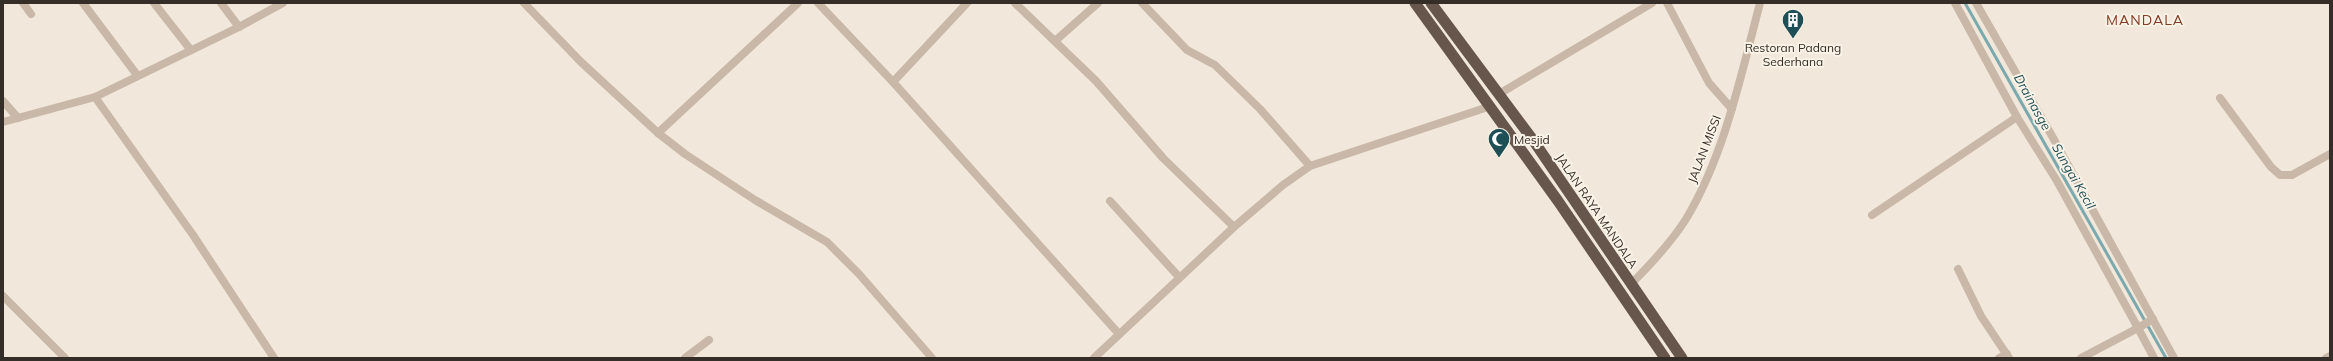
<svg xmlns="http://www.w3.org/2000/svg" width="2333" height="361" viewBox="0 0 2333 361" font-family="Mulish,sans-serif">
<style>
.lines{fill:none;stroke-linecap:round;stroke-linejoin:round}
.stream{stroke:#7ba9ad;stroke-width:3}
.minor{stroke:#c9b8a7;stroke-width:8}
.trunk{stroke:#66564c;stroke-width:11}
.labels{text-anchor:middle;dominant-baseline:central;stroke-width:4;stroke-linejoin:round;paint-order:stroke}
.poi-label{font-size:12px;fill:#352d28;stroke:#f9f2e7}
.street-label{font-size:12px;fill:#352d28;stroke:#f9f2e7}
.water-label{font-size:13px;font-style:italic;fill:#1e4f56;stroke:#f9f2e7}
.quarter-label{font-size:14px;letter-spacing:1px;fill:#823f23;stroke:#f9f2e7}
</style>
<rect width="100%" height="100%" fill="#f1e8db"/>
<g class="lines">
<path class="stream" d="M1965 3 2166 358"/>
<g class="minor">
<path d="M23 3 31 14"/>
<path d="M83 3 137 75"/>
<path d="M154 3 190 49"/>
<path d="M221 3 239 27"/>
<path d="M524 3 581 62 658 133 685 154 755 200 827 242 859 274 932 358"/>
<path d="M818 3 893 82 1119 334"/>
<path d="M1015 3 1096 81 1163 158 1234 227"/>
<path d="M1142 3 1187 50 1215 65 1260 109 1310 166"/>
<path d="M1667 3 1709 83 1732 109"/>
<path d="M1976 3 2052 136 2174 358"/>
<path d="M1055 41 1098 3"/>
<path d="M893 82 967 3"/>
<path d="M1499 94 1652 3"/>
<path d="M95 97 193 235 274 358"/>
<path d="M2220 98 2271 167 2280 175H2292L2330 154"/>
<path d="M3 101 18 118"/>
<path d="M2017 117 2057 181 2138 328 2153 319"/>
<path d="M3 122 95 97 239 27 283 3"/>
<path d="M658 133 798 3"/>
<path d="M1110 201 1179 277"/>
<path d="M1872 215 2017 117 1955 3"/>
<path d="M1958 269 1981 316 2009 358"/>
<path d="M1631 284C1651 264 1671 243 1686 219 1725 154 1741 75 1760 3"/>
<path d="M3 296 65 358"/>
<path d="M685 358 709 340"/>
<path d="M1094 358 1234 227 1283 185 1310 166 1491 106"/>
<path d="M1999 358 2007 354"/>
<path d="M2081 358 2138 328 2154 358"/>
<path d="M2326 358 2330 356"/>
</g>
<g class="trunk">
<path d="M1415 3 1558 201 1665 358"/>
<path d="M1431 3 1533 140 1682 358"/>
</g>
</g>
<defs>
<g id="building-pin" transform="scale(1.15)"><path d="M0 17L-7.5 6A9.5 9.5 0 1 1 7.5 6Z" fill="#1e4f56" stroke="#f9f2e7"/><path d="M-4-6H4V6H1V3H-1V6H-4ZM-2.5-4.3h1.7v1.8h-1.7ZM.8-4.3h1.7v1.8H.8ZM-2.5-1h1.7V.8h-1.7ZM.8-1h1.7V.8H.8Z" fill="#fff"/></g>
<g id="mosque-pin" transform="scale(1.15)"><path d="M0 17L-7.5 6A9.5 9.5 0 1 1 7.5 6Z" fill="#1e4f56" stroke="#f9f2e7"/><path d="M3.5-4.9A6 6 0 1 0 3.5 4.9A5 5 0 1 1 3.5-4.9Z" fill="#fff"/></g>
</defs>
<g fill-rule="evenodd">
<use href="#building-pin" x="1793" y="20"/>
<use href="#mosque-pin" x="1499" y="139"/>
</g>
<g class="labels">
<g class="poi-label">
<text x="1793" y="47">Restoran Padang<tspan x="1793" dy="14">Sederhana</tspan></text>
<text x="1514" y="139" text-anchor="start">Mesjid</text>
</g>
<g class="street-label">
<text transform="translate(1704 149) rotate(-69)">JALAN MISSI</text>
<text transform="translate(1597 211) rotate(56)">JALAN RAYA MANDALA</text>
</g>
<g class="water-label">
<text transform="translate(2033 102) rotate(61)">Drainasge</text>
<text transform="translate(2074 176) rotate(60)">Sungai Kecil</text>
</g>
<g class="quarter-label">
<text x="2145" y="20">MANDALA</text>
</g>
</g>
<rect width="2333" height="361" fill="none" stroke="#352d28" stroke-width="8"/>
</svg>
